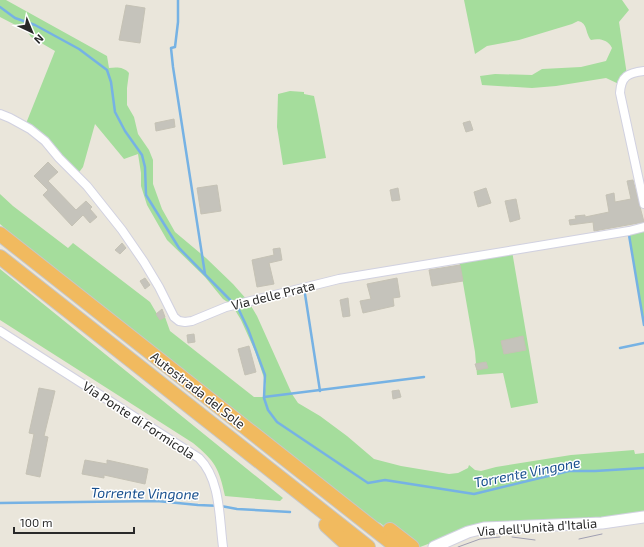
<svg xmlns="http://www.w3.org/2000/svg" width="644" height="547" viewBox="0 0 644 547" font-family="'Exo 2',sans-serif">
<style>
.green{fill:#a5dd9c}
.lines{fill:none;stroke-linecap:round;stroke-linejoin:round}
.stream{stroke:#76b2e4;stroke-width:2.5}
.building{fill:#c5c3bb;stroke:#c5c2b5}
.street-casing{stroke:#d1d1e0;stroke-width:10}
.secondary-casing{stroke:#d1d1e0;stroke-width:13}
.highway-casing{stroke:#c7c7c7;stroke-width:16}
.street{stroke:#fff;stroke-width:8}
.secondary{stroke:#fff;stroke-width:11}
.highway{stroke:#f1ba5f;stroke-width:14}
.tram{stroke:#a09fb2;stroke-width:1}
.labels{text-anchor:middle;dominant-baseline:central;stroke-width:3;stroke-linejoin:round;paint-order:stroke}
.street-label{font-size:13px;fill:#292929;stroke:#fff}
.water-label{font-size:14px;font-style:italic;fill:#174f8e;stroke:#fff}
</style>
<rect width="100%" height="100%" fill="#eae6db"/>
<g class="green">
<path d="M0 0H6L107 56 109 68C117 67 124 67 129 73L127 88V105L134 117 138 134 149 150 153 160V184L162 209 175 232 206 258 233 284 248 301 257 316 292 394 298 403 320 416 347 436 374 459 401 466 449 474 458 473 468 468 469 465 475 470 481 471 496 467 571 455 634 450 635 454 644 453V517L495 527 433 547 428 544 420 547H412L380 523 351 512 116 325 0 224V194L13 206 68 248 73 243 150 302 160 319 165 317 170 331 254 397H264L266 384 255 351 241 320 232 305 223 299 205 277 167 240 147 205 141 186V173L138 154 124 159 95 124 83 167 77 175 25 126 55 51 31 37 27 31 0 17Z"/>
<path d="M464 0H622L629 10 619 22 627 75 621 85 606 78 556 86 532 88 482 85 480 76 495 74 532 75 542 69 581 67 606 61 612 48C608 40 600 38 591 40 585 33 588 23 578 21L572 24 519 40 487 46 475 54Z"/>
<path d="M290 91 304 92V94L314 96 318 115 326 158 283 165 277 127 278 94Z"/>
<path d="M644 227V325L629 235Z"/>
<path d="M512 251 538 403 511 408 503 373 477 375 475 352 459 260Z"/>
<path d="M0 269 283 498 280 501 225 496C219 468 215 461 193 443L0 320Z"/>
</g>
<g class="lines">
<g class="stream">
<path d="M178 0V22L175 47 171 48 173 67 205 274"/>
<path d="M0 7 15 18 35 25 79 49 107 70 111 82 115 112 125 131 142 155 145 167 146 195 179 248 238 308 248 329 265 375 264 398 268 410 277 422 368 483 385 480 474 494 569 471H595L644 468"/>
<path d="M629 235 644 325"/>
<path d="M305 294 320 391"/>
<path d="M620 348 644 343"/>
<path d="M264 397 424 377"/>
<path d="M0 503 157 501 198 505 221 506 237 509 290 512"/>
</g>
</g>
<g class="building">
<path d="M126 5 145 8 140 43 119 40Z"/>
<path d="M174 119 175 127 156 131 155 123Z"/>
<path d="M470 121 473 130 466 132 463 123Z"/>
<path d="M48 162 58 172 48 181 76 210 86 201 92 207 90 209 97 217 90 223 83 215 72 226 43 195 48 190 34 176Z"/>
<path d="M633 180 644 222 594 231 593 222 570 225 569 220 576 219 575 216 585 215V217L609 212 606 195 614 193 615 202 631 199 627 181Z"/>
<path d="M217 185 221 211 201 214 197 188Z"/>
<path d="M398 188 400 200 392 201 390 190Z"/>
<path d="M486 188 491 203 478 207 474 192Z"/>
<path d="M516 199 520 219 510 222 505 201Z"/>
<path d="M122 243 126 248 120 254 115 250Z"/>
<path d="M280 248 282 260 269 263 274 284 257 287 252 260 274 255 273 249Z"/>
<path d="M460 265 463 281 432 286 429 270Z"/>
<path d="M145 278 150 285 145 289 140 281Z"/>
<path d="M397 278 400 297 393 298 394 306 363 313 360 301 371 299 367 284Z"/>
<path d="M348 298 350 316 343 317 340 300Z"/>
<path d="M162 309 165 317 160 320 156 314Z"/>
<path d="M194 334 195 342 188 343 187 335Z"/>
<path d="M523 336 526 350 504 354 501 341Z"/>
<path d="M249 346 256 372 245 375 238 349Z"/>
<path d="M486 362 488 368 477 370 475 364Z"/>
<path d="M39 388 55 391 44 436 48 437 40 477 26 474 34 434 29 433Z"/>
<path d="M399 390 401 397 393 399 392 391Z"/>
<path d="M85 460 107 464V460L148 469 145 484 104 475V478L82 474Z"/>
</g>
<g class="lines">
<g class="street-casing">
<g id="street">
<path d="M644 71C628 73 621 76 620 93L644 204"/>
<path d="M0 114 10 118 30 129 45 141 59 158 87 186 122 230 144 262 159 287 174 317 179 321 185 322 192 321 226 307 339 279 629 231 644 227"/>
<path d="M0 331 199 458C221 480 219 518 223 547"/>
</g>
</g>
<g class="secondary-casing">
<path id="secondary" d="M434 547 468 532 484 528 602 523 644 517"/>
</g>
<g class="highway-casing">
<g id="highway">
<path d="M0 234 397 547"/>
<path d="M0 257 368 547"/>
<path d="M326 525 350 547"/>
<path d="M390 530 412 547"/>
</g>
</g>
<use href="#street" class="street"/>
<use href="#secondary" class="secondary"/>
<use href="#highway" class="highway"/>
<g class="tram">
<path d="M512 537 535 540"/>
<path d="M579 539 602 534"/>
<path d="M458 547 480 539 500 537"/>
</g>
</g>
<g class="labels">
<g class="street-label">
<text transform="translate(273 295) rotate(-14)">Via delle Prata</text>
<text transform="translate(198 390) rotate(38)">Autostrada del Sole</text>
<text transform="translate(139 420) rotate(33)">Via Ponte di Formicola</text>
<text transform="translate(537 527) rotate(-4)">Via dell'Unità d'Italia</text>
</g>
<g class="water-label">
<text transform="translate(527 472) rotate(-11)">Torrente Vingone</text>
<text transform="translate(145 493) rotate(1)">Torrente Vingone</text>
</g>
</g>
<g transform="translate(32 32) rotate(136)" stroke="#ffffff" stroke-width="3" paint-order="stroke">
<path d="M0-3L7 15L0 10L-7 15Z" fill="#292929"/>
<text y="-6" font-size="11" font-weight="bold" text-anchor="middle" fill="#292929">N</text>
</g>
<path d="M14 527v6h120v-6" fill="none" stroke="#292929" stroke-width="2"/>
<text x="20" y="527" font-size="12" fill="#292929" stroke="#ffffff" stroke-width="3" paint-order="stroke">100 m</text>
</svg>
